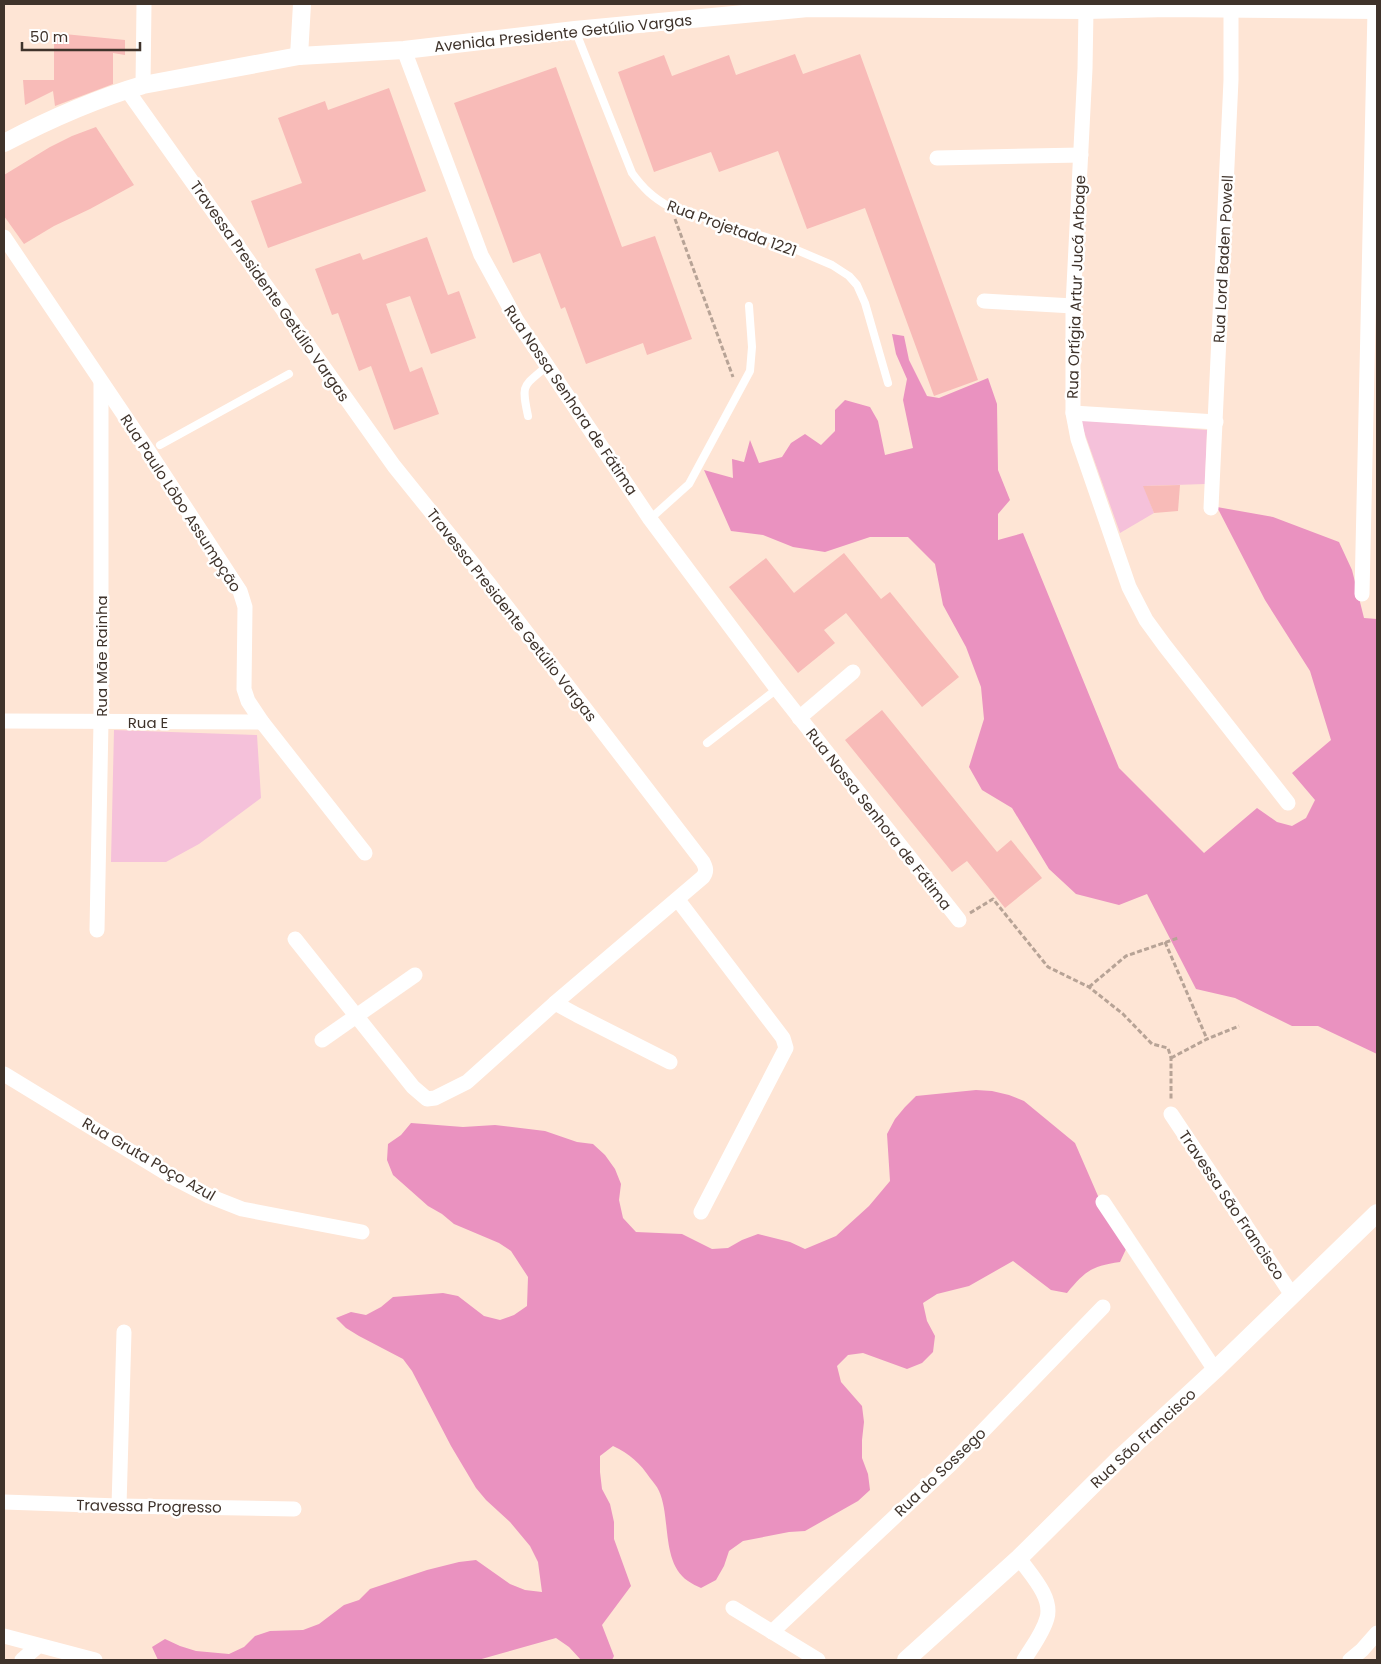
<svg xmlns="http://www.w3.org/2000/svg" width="1381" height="1664" viewBox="0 0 1381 1664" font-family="Poppins,sans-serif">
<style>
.green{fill:#f5c1da}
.forest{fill:#ea92c0}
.building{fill:#f8bbb8}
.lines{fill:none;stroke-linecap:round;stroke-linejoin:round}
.path{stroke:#b7a396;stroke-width:3;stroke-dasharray:5 2.5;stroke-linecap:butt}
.service{stroke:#fff;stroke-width:8}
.minor{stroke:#fff;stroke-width:15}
.tertiary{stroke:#fff;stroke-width:18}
.labels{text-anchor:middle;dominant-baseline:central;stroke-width:5;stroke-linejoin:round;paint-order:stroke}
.street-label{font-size:15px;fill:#3f332b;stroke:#fff}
</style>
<rect width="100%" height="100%" fill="#fee5d5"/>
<g class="green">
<path d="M1080 420 1207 430 1205 484 1144 486 1154 513 1120 533Z"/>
<path d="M114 730 257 735 261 798 199 844 166 862H111Z"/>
</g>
<g class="forest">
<path d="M892 334 904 336 909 360 927 396 939 398 988 378 997 404 998 470 1010 500 998 514V540L1023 533 1119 768 1204 853 1257 808 1277 822 1292 826 1306 818 1315 800 1292 773 1331 740 1310 671 1265 600 1217 507 1273 517 1339 542 1352 570 1364 618 1377 619V1054L1318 1026H1292L1235 998 1196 989 1147 894 1119 905 1076 894 1049 869 1012 808 982 790 969 767 984 719 981 687 966 647 943 605 935 564 908 537H870L825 552 793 547 763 535 731 531 704 470 733 478 732 459 744 462 750 440 759 463 782 457 791 443 805 434 821 445 835 431V410L845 400 870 407 878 421 885 455 913 448 903 400 907 379 896 354Z"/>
<path d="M976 1090 992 1091 1009 1095 1024 1101 1075 1143 1108 1219 1127 1247 1120 1262C1092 1266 1085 1271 1067 1293L1051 1290 1013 1261 969 1286 937 1294 923 1303 927 1321 935 1336 933 1352 922 1363 907 1369 863 1353 848 1355 837 1366 841 1382 862 1406 864 1422 862 1440V1458L868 1474 870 1490 858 1501 805 1531 789 1532 743 1541 729 1551 724 1566 716 1580 701 1588C697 1586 692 1584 688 1581 661 1563 671 1517 659 1491 657 1486 653 1482 650 1478 640 1463 630 1454 613 1446L600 1456V1472L602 1489 610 1504 614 1522V1539L631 1586 602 1625 614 1656 612 1660H581L569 1647 556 1638 478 1660H158L152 1647 165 1639 180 1646 196 1651 229 1654 244 1647 255 1636 270 1631 303 1630 319 1624 344 1605 359 1600 370 1589 427 1570 459 1562 476 1560 510 1584 525 1590 542 1592 538 1562 530 1546 510 1522 486 1500 476 1488 451 1446 412 1371 403 1359 359 1336 346 1328 336 1318 351 1312 366 1315 381 1307 393 1297 443 1293 458 1296 484 1316 500 1320 514 1315 527 1306 528 1277 511 1251 499 1243 454 1224 442 1214 428 1206 393 1175 387 1160 388 1144 401 1135 411 1123 463 1127 495 1125 545 1131 577 1142 593 1144 605 1155 615 1169 621 1184 619 1200 623 1218 636 1232 682 1234 712 1249 728 1248 742 1240 758 1234 790 1242 805 1249 836 1236 869 1206 890 1181 887 1134 895 1119 905 1107 916 1096Z"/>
</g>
<g class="building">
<path d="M54 33 125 40V55L113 53V84L55 106 53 91 25 105 23 80H54Z"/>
<path d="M795 54 803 74 860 54 978 380 934 396 865 208 807 229 778 151 719 172 711 152 654 172 618 72 664 55 672 76 729 55 736 75Z"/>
<path d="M556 67 622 247 655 236 692 339 647 355 643 343 586 364 565 307 561 309 540 253 513 263 454 103Z"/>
<path d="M389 88 426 191 268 248 251 201 302 183 278 118 325 101 328 110Z"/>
<path d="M96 127 134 185 90 209 54 226 24 244 4 216V175L50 147 72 136Z"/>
<path d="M427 237 448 295 459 291 476 338 431 354 410 296 386 304 410 372 422 367 439 414 394 430 371 366 359 371 338 313 332 315 315 269 360 253 363 260Z"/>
<path d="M1180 485 1178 511 1154 513 1143 486Z"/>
<path d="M844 553 881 599 890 592 959 677 922 707 846 613 824 630 835 643 798 673 729 587 766 558 794 593Z"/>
<path d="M882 710 997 852 1011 840 1042 878 1005 908 967 861 952 872 845 740Z"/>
</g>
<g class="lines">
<g class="path">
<path d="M675 219 733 377"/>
<path d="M970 913 993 899 1048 967 1089 987 1123 1014 1152 1044 1168 1048 1171 1058V1101"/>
<path d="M1165 942 1207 1039"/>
<path d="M1089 987 1126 956 1178 938"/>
<path d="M1171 1058 1207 1039 1239 1026"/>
</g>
<g class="service">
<path d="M575 30 632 173C643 188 653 198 670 207L766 237 832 265 849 276 857 285 865 303 888 383"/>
<path d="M528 416C521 383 523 387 547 366"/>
<path d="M160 445 289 374"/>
<path d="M650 519 689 484 750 371 752 347 749 306"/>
<path d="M707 743 777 689"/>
</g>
<g class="minor">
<path d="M1086 10 1085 69 1073 306V413L1078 439 1129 587 1146 620 1165 646 1288 803"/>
<path d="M404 50 481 255 517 321 650 519 777 689 959 920"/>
<path d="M143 85 144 4"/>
<path d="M127 90 394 466 490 585 703 862C706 868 707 871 703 877L555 1003 577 1015 670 1062"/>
<path d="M937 158 1081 155"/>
<path d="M4 237 149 452 240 591 245 607 244 689 248 701 262 722 365 853"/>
<path d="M984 301 1073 306"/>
<path d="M1073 413 1216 422"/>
<path d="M1211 508 1231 80V9"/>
<path d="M1362 594 1375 10"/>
<path d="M799 718 853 672"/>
<path d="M4 721 262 722"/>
<path d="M678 900 783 1038 786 1048 701 1212"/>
<path d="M97 930 101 722V383"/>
<path d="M295 939 413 1087 427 1099 435 1098 467 1082 555 1003"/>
<path d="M322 1040 415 975"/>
<path d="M4 1074 176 1179 209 1196 242 1209 362 1232"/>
<path d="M1171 1114 1292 1295"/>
<path d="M1103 1202 1215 1370"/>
<path d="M4 1502 119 1506 294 1509"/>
<path d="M119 1506 124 1332"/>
<path d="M1019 1558C1030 1574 1053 1597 1047 1618 1043 1633 1032 1647 1024 1660"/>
<path d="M733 1608 818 1660"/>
<path d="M772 1632 951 1464 1103 1307"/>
<path d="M4 1636 95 1660"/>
<path d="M22 1660 38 1646"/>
<path d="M1350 1660 1362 1650 1377 1633"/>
</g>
<g class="tertiary">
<path d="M299 56 302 4"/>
<path d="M4 143C48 120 95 99 143 85L299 56 404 50 575 30 808 8 1086 10 1168 8 1377 10"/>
<path d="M906 1660 1019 1558 1122 1456 1215 1370 1377 1213"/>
</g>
</g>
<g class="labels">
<g class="street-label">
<text transform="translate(563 33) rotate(-6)">Avenida Presidente Getúlio Vargas</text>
<text transform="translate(732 228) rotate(20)">Rua Projetada 1221</text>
<text transform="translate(1223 259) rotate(-87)">Rua Lord Baden Powell</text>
<text transform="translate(1076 287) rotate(-88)">Rua Ortígia Artur Jucá Arbage</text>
<text transform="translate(270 291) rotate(55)">Travessa Presidente Getúlio Vargas</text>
<text transform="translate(571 400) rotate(56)">Rua Nossa Senhora de Fátima</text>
<text transform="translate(181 503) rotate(57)">Rua Paulo Lôbo Assumpção</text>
<text transform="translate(512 615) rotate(52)">Travessa Presidente Getúlio Vargas</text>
<text transform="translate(101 656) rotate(-90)">Rua Mãe Rainha</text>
<text x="148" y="722">Rua E</text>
<text transform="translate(879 819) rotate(52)">Rua Nossa Senhora de Fátima</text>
<text transform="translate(149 1159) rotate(30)">Rua Gruta Poço Azul</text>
<text transform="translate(1232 1205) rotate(56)">Travessa São Francisco</text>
<text transform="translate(1143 1438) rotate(-43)">Rua São Francisco</text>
<text transform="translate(940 1472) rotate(-44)">Rua do Sossego</text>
<text transform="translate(149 1506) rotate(1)">Travessa Progresso</text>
</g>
</g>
<rect width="1381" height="1664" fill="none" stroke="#3f332b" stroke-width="10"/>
<path d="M22 42v8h118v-8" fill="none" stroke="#3f332b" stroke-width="2.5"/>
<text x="30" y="42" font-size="15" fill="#3f332b" stroke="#ffffff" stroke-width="4" paint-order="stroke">50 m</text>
</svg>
